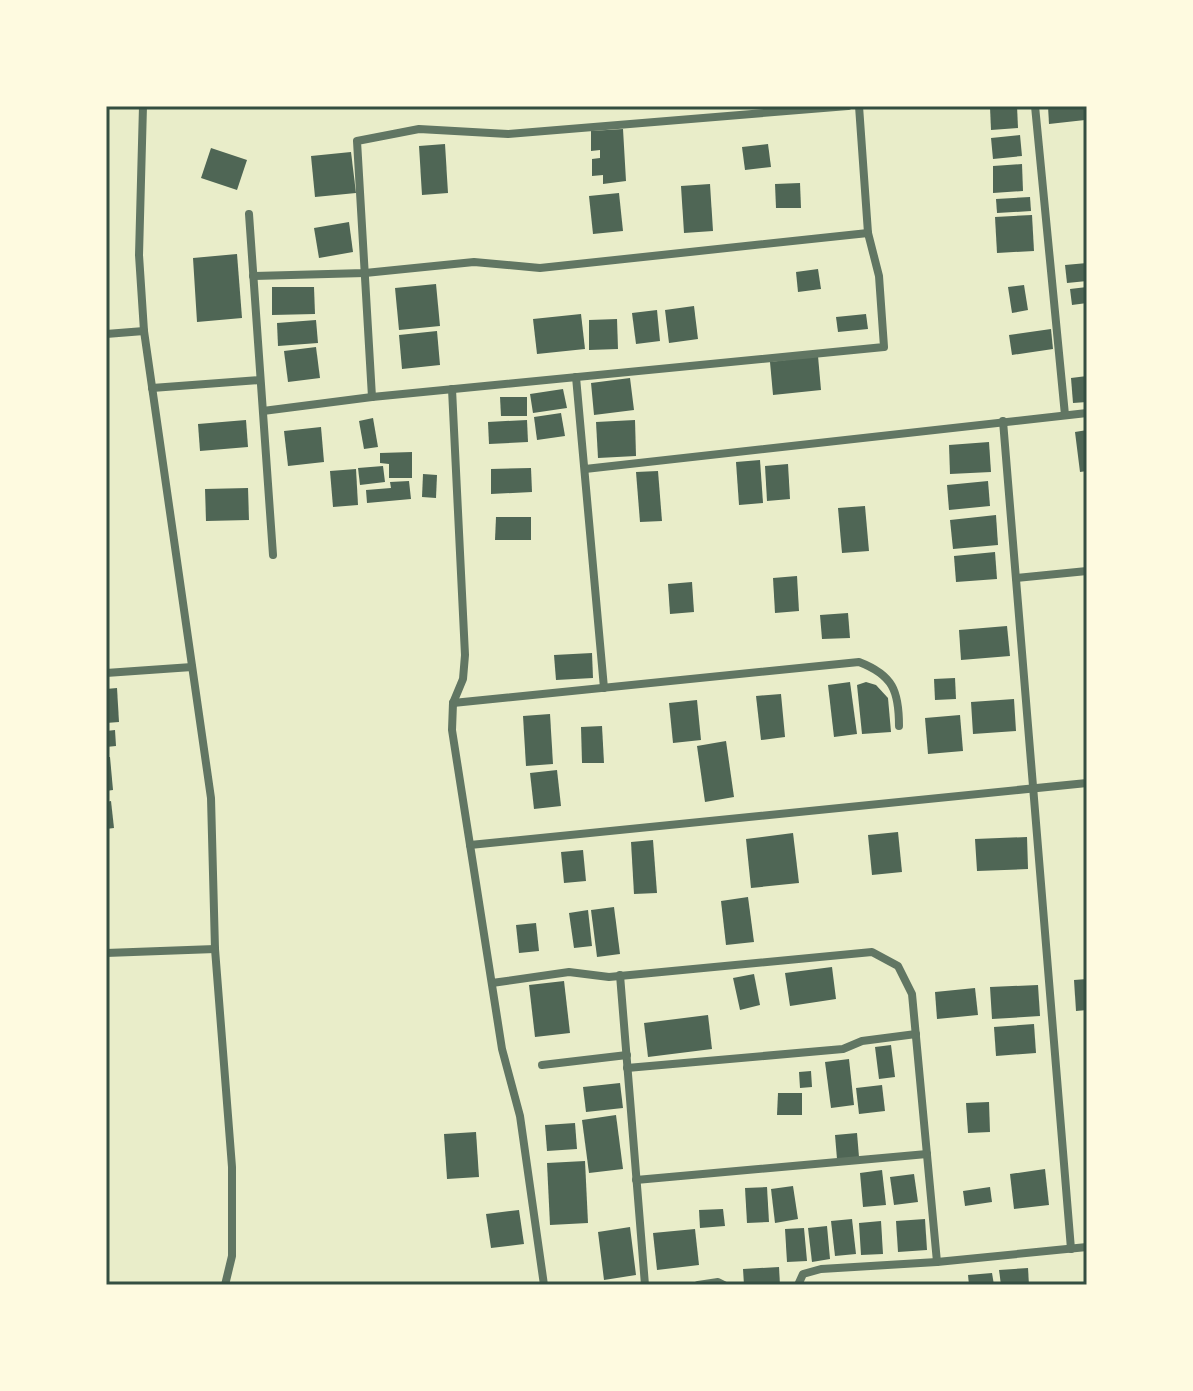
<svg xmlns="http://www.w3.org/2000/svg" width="1193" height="1391" viewBox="0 0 1193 1391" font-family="'DM Sans',sans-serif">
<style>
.building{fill:#4f6655}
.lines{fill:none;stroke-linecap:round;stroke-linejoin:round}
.minor{stroke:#617663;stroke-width:8}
.neatline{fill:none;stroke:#344e41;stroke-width:3}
</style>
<rect width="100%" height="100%" fill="#e9edc9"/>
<g class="building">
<path d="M1017 106 1018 128 991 130 990 107Z"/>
<path d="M1048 106H1084L1085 120 1049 124Z"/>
<path d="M623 129 626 181 603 184V175L592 176V159L600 158V150L591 151V131Z"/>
<path d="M1020 135 1022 156 993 159 991 138Z"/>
<path d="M445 144 448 193 422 195 419 146Z"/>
<path d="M768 144 771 167 745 170 742 147Z"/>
<path d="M211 148 247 160 237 190 201 178Z"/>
<path d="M351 152 356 193 315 197 311 156Z"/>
<path d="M1022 164 1023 191 993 193V166Z"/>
<path d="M800 183 801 208H776L775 184Z"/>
<path d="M710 184 713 231 684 233 681 186Z"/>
<path d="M619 193 623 231 593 234 589 196Z"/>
<path d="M1030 197 1031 211 997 213 996 199Z"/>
<path d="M1032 215 1034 251 997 253 995 217Z"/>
<path d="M349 222 353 252 319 258 314 228Z"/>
<path d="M237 254 242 318 197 322 193 258Z"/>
<path d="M1087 263V281L1067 283 1065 265Z"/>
<path d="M818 269 821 289 798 292 796 272Z"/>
<path d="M436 284 440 326 399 330 395 288Z"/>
<path d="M1024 285 1028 310 1012 313 1008 287Z"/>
<path d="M272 287H314L315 314 272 315Z"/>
<path d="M1087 287V303L1072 305 1070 289Z"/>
<path d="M694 306 698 339 669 343 665 310Z"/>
<path d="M657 310 660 341 636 344 632 313Z"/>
<path d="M581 314 585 349 537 354 533 319Z"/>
<path d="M866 314 868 329 838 332 836 317Z"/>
<path d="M617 319 618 349 589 350V320Z"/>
<path d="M316 320 318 343 278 346 277 323Z"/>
<path d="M1051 329 1053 349 1012 355 1009 335Z"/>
<path d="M437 331 440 365 402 369 399 335Z"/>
<path d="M316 347 320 378 288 382 284 351Z"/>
<path d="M818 356 821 390 773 395 770 362Z"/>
<path d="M1087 376V402L1073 403 1071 378Z"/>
<path d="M630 378 634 410 594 415 591 383Z"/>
<path d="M563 389 567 408 533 413 530 394Z"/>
<path d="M500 397H527V416H501Z"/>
<path d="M561 413 565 436 537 440 534 417Z"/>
<path d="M373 418 378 447 364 449 359 421Z"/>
<path d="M246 420 248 447 200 451 198 424Z"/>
<path d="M527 420 528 442 489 444 488 422Z"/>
<path d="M635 420 636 456 598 458 596 422Z"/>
<path d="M321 427 324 462 288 466 284 431Z"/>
<path d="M1087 430V471L1080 472 1075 432Z"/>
<path d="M989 442 991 472 950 474 949 445Z"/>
<path d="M412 452V478H389V464L380 463V453Z"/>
<path d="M760 460 763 503 739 505 736 462Z"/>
<path d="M788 464 790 499 767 501 765 466Z"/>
<path d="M383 466 385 482 360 485 358 468Z"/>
<path d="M531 468 532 492 491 494V469Z"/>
<path d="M356 469 358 505 333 507 330 471Z"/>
<path d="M658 471 662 521 640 522 636 472Z"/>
<path d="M423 474 437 475 436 498 422 497Z"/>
<path d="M409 481 411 499 367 503 366 490 391 488 390 482Z"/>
<path d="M988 481 990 506 949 510 947 485Z"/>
<path d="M248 488 249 520 206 521 205 489Z"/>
<path d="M865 506 869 551 842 553 838 508Z"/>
<path d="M996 515 998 545 953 549 950 520Z"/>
<path d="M496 517H531V540H495Z"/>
<path d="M995 552 997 579 956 582 954 556Z"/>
<path d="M797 576 799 611 775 613 773 578Z"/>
<path d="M692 582 694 612 670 614 668 584Z"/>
<path d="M848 613 850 638 822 639 820 615Z"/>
<path d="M1007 626 1010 656 961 660 959 630Z"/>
<path d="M592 653 593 678 556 680 554 655Z"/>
<path d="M955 678 956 699 935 700 934 679Z"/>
<path d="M850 682 857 734 834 737 828 685Z"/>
<path d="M866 682 876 685 888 698 891 732 862 734 857 685Z"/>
<path d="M117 688 119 722 106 723V689Z"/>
<path d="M781 694 785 737 761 740 756 696Z"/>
<path d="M1014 699 1016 731 973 734 971 702Z"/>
<path d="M697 700 701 740 673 743 669 703Z"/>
<path d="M550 714 553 764 526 766 523 716Z"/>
<path d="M960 715 963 751 928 754 925 718Z"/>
<path d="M602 726 604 763H582L581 727Z"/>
<path d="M115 730 116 746 106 747V731Z"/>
<path d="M726 741 734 797 705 802 697 746Z"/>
<path d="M106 757H110L113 790 106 791Z"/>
<path d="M557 770 561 806 534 809 530 773Z"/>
<path d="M111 801 114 828 106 829V802Z"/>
<path d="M898 832 902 872 872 875 868 835Z"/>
<path d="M793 833 799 883 751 888 746 839Z"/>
<path d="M1027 837 1028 869 977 871 975 839Z"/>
<path d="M653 840 657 893 634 894 631 842Z"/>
<path d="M583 850 586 881 564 883 561 852Z"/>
<path d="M748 897 754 942 726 945 721 901Z"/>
<path d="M614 907 620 954 597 957 591 910Z"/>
<path d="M588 910 592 946 574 948 569 913Z"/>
<path d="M536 923 539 951 519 953 516 925Z"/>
<path d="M832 967 836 999 790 1006 785 973Z"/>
<path d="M754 974 760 1005 740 1010 733 978Z"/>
<path d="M1087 979V1010L1076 1011 1074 980Z"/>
<path d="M564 981 570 1033 535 1037 529 985Z"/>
<path d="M1038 985 1040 1016 992 1019 990 987Z"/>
<path d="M975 988 978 1015 937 1019 935 992Z"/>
<path d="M708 1015 712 1049 648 1057 644 1023Z"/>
<path d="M1034 1024 1036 1053 996 1056 994 1027Z"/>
<path d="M891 1045 895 1077 879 1079 875 1047Z"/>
<path d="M849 1059 854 1105 831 1108 825 1062Z"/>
<path d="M811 1071 812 1087 800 1088 799 1072Z"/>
<path d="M620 1083 623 1108 586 1112 583 1087Z"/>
<path d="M882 1085 885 1111 859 1114 856 1088Z"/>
<path d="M778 1093H802V1115H777Z"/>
<path d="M989 1102 990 1132 968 1133 966 1103Z"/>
<path d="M616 1115 623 1169 589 1173 582 1120Z"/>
<path d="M575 1123 577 1149 547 1151 545 1125Z"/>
<path d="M476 1132 479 1177 447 1179 444 1134Z"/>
<path d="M857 1133 859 1157 837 1159 835 1135Z"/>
<path d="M585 1161 588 1223 550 1225 547 1163Z"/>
<path d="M1045 1169 1049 1205 1014 1209 1010 1174Z"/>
<path d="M882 1170 886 1205 863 1207 860 1173Z"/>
<path d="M914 1174 918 1202 894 1205 890 1177Z"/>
<path d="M793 1186 798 1219 775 1223 771 1189Z"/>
<path d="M767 1187 769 1222 747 1223 745 1188Z"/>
<path d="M990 1187 992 1202 965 1206 963 1191Z"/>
<path d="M723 1209 725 1226 700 1228 699 1210Z"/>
<path d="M519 1210 524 1244 491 1248 486 1214Z"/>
<path d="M852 1219 856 1254 835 1256 831 1221Z"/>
<path d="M925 1219 927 1250 898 1252 896 1221Z"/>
<path d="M881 1221 883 1254 861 1255 859 1223Z"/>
<path d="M827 1226 830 1259 812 1262 808 1228Z"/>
<path d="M630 1227 636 1275 604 1280 598 1232Z"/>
<path d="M804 1228 807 1261 787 1262 785 1229Z"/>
<path d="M695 1229 699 1265 657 1270 653 1233Z"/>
<path d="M779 1267 780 1285H744L743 1269Z"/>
<path d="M1028 1268 1029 1285H1001L999 1270Z"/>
<path d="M992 1273 994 1285H969L968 1275Z"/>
</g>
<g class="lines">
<g class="minor">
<path d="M143 106 139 255 144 331 211 798 215 949 232 1167V1256L225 1285"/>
<path d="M1035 106 1065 415"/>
<path d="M249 214 273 555"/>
<path d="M253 276 365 273 474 262 540 268 868 233"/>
<path d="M106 334 144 331"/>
<path d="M576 377 604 688"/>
<path d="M152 388 260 380"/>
<path d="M452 389 465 655 463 679 453 703 452 730 502 1049 520 1116 544 1285"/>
<path d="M372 397 357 141 419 129 508 134 848 106"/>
<path d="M263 411 372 397 884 347 879 276 868 233 859 106"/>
<path d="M1003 421 1071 1249"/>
<path d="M585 469 1087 413"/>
<path d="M1016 578 1087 571"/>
<path d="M106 673 192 667"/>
<path d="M453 703 859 662C893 675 899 691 899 726"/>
<path d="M470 845 1087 783"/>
<path d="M106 953 215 949"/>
<path d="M620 975 645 1285"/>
<path d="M492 983 569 972 609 977 872 952 898 966 912 994 937 1262"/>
<path d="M542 1065 627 1055"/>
<path d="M627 1068 843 1049 862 1041 916 1034"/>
<path d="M636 1180 927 1154"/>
<path d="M698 1285 718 1282 724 1285"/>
<path d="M798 1285 803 1274 821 1269 937 1262 1087 1247"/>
</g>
</g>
<rect width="1193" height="1391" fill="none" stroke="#fefae0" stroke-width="216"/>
<rect x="108" y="108" width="977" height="1175" class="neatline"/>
</svg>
